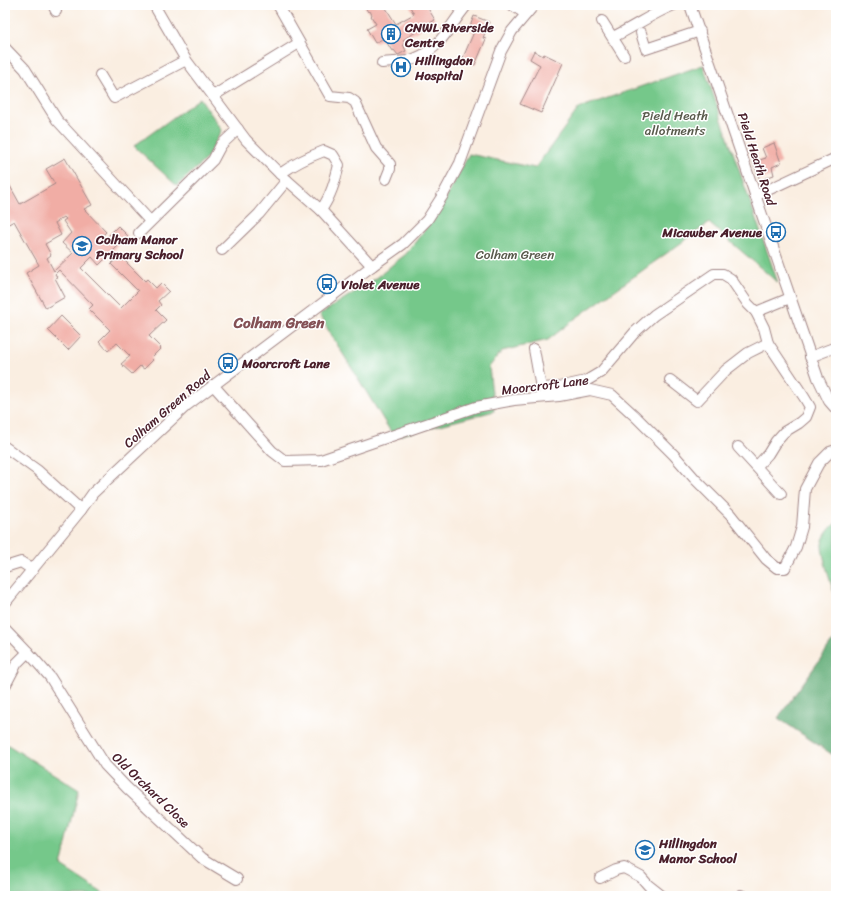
<svg xmlns="http://www.w3.org/2000/svg" width="841" height="901" viewBox="0 0 841 901" font-family="Sriracha,sans-serif">
<style>
.green{fill:#75c88a;stroke:#60745a}
.forest{fill:#60ac76;stroke:#556650}
.building{fill:#f1ada5;fill-rule:evenodd}
.lines{fill:none;stroke-linecap:round;stroke-linejoin:round}
.minor-casing{stroke:#a28686;stroke-width:12}
.minor{stroke:#fff;stroke-width:10}
.labels{text-anchor:middle;dominant-baseline:central;stroke-width:3;stroke-linejoin:round;paint-order:stroke}
.poi-label{font-size:13px;font-weight:bold;fill:#4a1f2b;stroke:#fff;text-anchor:start}
.park-label{font-size:13px;fill:#595a4c;stroke:#fff}
.street-label{font-size:13px;fill:#4a1f2b;stroke:#fff}
.quarter-label{font-size:15px;font-weight:bold;fill:#845156;stroke:#fff}
</style>
<rect width="100%" height="100%" fill="#fff"/>
<filter id="ink" filterUnits="userSpaceOnUse"><feTurbulence type="fractalNoise" baseFrequency=".025" numOctaves="2"/><feDisplacementMap in="SourceGraphic" scale="8" xChannelSelector="R" yChannelSelector="G"/><feConvolveMatrix kernelMatrix="1 2 1 2 8 2 1 2 1" color-interpolation-filters="sRGB"/></filter>
<filter id="wash" filterUnits="userSpaceOnUse"><feTurbulence type="fractalNoise" baseFrequency=".012" numOctaves="4" result="noise"/><feDisplacementMap in="SourceGraphic" scale="16" xChannelSelector="R" yChannelSelector="G"/><feGaussianBlur stdDeviation="0.9" result="paint"/><feColorMatrix in="noise" values="0 0 0 0 0 0 0 0 0 0 0 0 0 0 0 0 0 1.4 0 .05"/><feComposite in="paint" operator="in"/></filter>
<g filter="url(#wash)">
<rect width="100%" height="100%" fill="#faeee1"/>
<g class="green">
<path d="M703 65 778 283 709 223 576 318 548 340 502 351 489 367 494 411 394 437 319 315 378 277 393 264 406 254 440 210 469 154 535 168 579 108Z"/>
<path d="M200 98 222 130 207 158 177 186 134 146Z"/>
<path d="M836 523V597C832 590 821 551 822 544 824 535 829 529 836 523Z"/>
<path d="M5 743 79 790 61 866 107 896H5Z"/>
</g>
<path class="forest" d="M836 637V757L778 718Z"/>
<g id="blocks">
<g class="building">
<path d="M364 5H384L396 24 414 14 409 5H426L435 20 403 40 405 43 403 44 406 51 398 55 394 50 392 51 384 38 375 43 367 29 376 24 371 16 372 15 370 11 368 12Z"/>
<path d="M474 16 489 22 483 38 486 39 475 65 462 60 474 32 469 29Z"/>
<path d="M534 51 543 56 544 54 563 63 541 113 520 104 540 65 530 59Z"/>
<path d="M774 143 781 163 772 167 774 175 760 180 753 162 766 158 762 148Z"/>
<path d="M65 158 92 205 84 209 106 232 99 239 102 242 118 226 128 236 99 265 92 257 81 268 121 308 138 291 111 264 120 256 145 281 147 279 156 288 161 283 169 291 158 301 161 305 156 310 166 320 149 336 161 348 151 358 153 360 144 369 140 366 132 374 121 364 130 356 117 343 108 351 99 341 110 330 89 309 93 305 59 270 55 274 57 277 55 278 65 297 46 308 26 273 39 265 14 221 5 226V177L20 204 55 184 46 169ZM64 217 66 219 63 221 71 233 62 243 73 253 54 271 47 258 51 255 45 244 61 235 55 223Z"/>
<path d="M61 316 81 336 68 350 48 330Z"/>
</g>
</g>
</g>
<g filter="url(#ink)">
<use href="#blocks" fill-opacity="0" stroke="#a28686" stroke-width="1"/>
<g class="lines">
<g class="minor-casing">
<g id="minor">
<path d="M53 5 56 11"/>
<path d="M154 5 186 60 246 140 280 174 321 210 372 266"/>
<path d="M278 5 330 96 349 98 355 102 376 148 390 164V169L386 179"/>
<path d="M512 5 526 14"/>
<path d="M690 5 818 378 829 401 836 409"/>
<path d="M602 21 624 56"/>
<path d="M641 33 646 49 700 31"/>
<path d="M613 37C634 27 653 13 674 5"/>
<path d="M5 48 25 69 57 120 150 221"/>
<path d="M382 63C390 62 399 62 407 61 439 54 448 27 467 5"/>
<path d="M100 75 114 98 186 60"/>
<path d="M213 96 299 43"/>
<path d="M280 174C294 164 308 157 324 151L333 155 339 165C335 181 331 196 321 210"/>
<path d="M755 196 836 158"/>
<path d="M139 233 213 160 221 145 238 129"/>
<path d="M222 250 259 214 287 180"/>
<path d="M756 312 790 298"/>
<path d="M534 349 541 388 559 387 586 381 601 372 635 332 654 315 714 274H723L731 279 748 304 756 312 764 328 768 343 804 397 810 407 806 417 799 423 784 432 776 441 768 454 757 466"/>
<path d="M810 357 836 347"/>
<path d="M670 380 697 401 726 370 748 353 768 343"/>
<path d="M213 385 272 451 285 461 321 460 476 407 514 400 559 396 590 390 612 395 635 416 674 455 695 479 730 514 766 559 777 568H785L796 547 802 527 805 489 819 463 830 452 836 450"/>
<path d="M5 447 37 470 81 510"/>
<path d="M738 447 781 494"/>
<path d="M5 567 21 562 33 570"/>
<path d="M5 603 81 510 93 493 186 406 372 266 403 244 427 220 443 195 460 163 501 51 512 31 534 5"/>
<path d="M5 628 28 652 50 677 105 765 127 788 202 858 237 879"/>
<path d="M5 686 17 663 28 652"/>
<path d="M600 878 616 870 624 868 641 877 648 885 662 896"/>
<path d="M741 895 743 896"/>
</g>
</g>
<use href="#minor" class="minor"/>
</g>
</g>
<defs>
<g id="building-ring" transform="scale(1)"><circle r="9.5" fill="#fff" stroke="#1f6fb2" stroke-width="1.5"/><path d="M-4-6H4V6H1V3H-1V6H-4ZM-2.5-4.3h1.7v1.8h-1.7ZM.8-4.3h1.7v1.8H.8ZM-2.5-1h1.7V.8h-1.7ZM.8-1h1.7V.8H.8Z" fill="#1f6fb2"/></g>
<g id="hospital-ring" transform="scale(1)"><circle r="9.5" fill="#fff" stroke="#1f6fb2" stroke-width="1.5"/><path d="M-5-5h3v3.5h4V-5h3V5h-3V1.5h-4V5h-3Z" fill="#1f6fb2"/></g>
<g id="bus-ring" transform="scale(1)"><circle r="9.5" fill="#fff" stroke="#1f6fb2" stroke-width="1.5"/><path d="M-5-6H5V4H4V6H2V4H-2V6H-4V4H-5ZM-3.5-4V0h7V-4ZM-3.5 1.2v1.5H-2V1.2ZM2 1.2v1.5H3.5V1.2Z" fill="#1f6fb2"/></g>
<g id="school-ring" transform="scale(1)"><circle r="9.5" fill="#fff" stroke="#1f6fb2" stroke-width="1.5"/><path d="M0-5L7-2L0 1L-7-2ZM-4 1L0 2.5L4 1V4Q0 6-4 4Z" fill="#1f6fb2"/></g>
</defs>
<g fill-rule="evenodd">
<use href="#building-ring" x="391" y="34"/>
<use href="#hospital-ring" x="401" y="67"/>
<use href="#bus-ring" x="776" y="232"/>
<use href="#school-ring" x="82" y="246"/>
<use href="#bus-ring" x="327" y="284"/>
<use href="#bus-ring" x="228" y="363"/>
<use href="#school-ring" x="645" y="850"/>
</g>
<g class="labels">
<g class="poi-label">
<text x="405" y="27">CNWL Riverside<tspan x="405" dy="15">Centre</tspan></text>
<text x="415" y="60">Hillingdon<tspan x="415" dy="15">Hospital</tspan></text>
<text x="762" y="232" text-anchor="end">Micawber Avenue</text>
<text x="96" y="239">Colham Manor<tspan x="96" dy="15">Primary School</tspan></text>
<text x="341" y="284">Violet Avenue</text>
<text x="242" y="363">Moorcroft Lane</text>
<text x="659" y="843">Hillingdon<tspan x="659" dy="15">Manor School</tspan></text>
</g>
<g class="park-label">
<text x="675" y="115">Pield Heath<tspan x="675" dy="15">allotments</tspan></text>
<text x="515" y="254">Colham Green</text>
</g>
<g class="street-label">
<text transform="translate(757 159) rotate(72)">Pield Heath Road</text>
<text transform="translate(545 385) rotate(-7)">Moorcroft Lane</text>
<text transform="translate(167 409) rotate(-41)">Colham Green Road</text>
<text transform="translate(151 790) rotate(44)">Old Orchard Close</text>
</g>
<g class="quarter-label">
<text x="279" y="323">Colham Green</text>
</g>
</g>
<rect width="841" height="901" fill="none" stroke="#fff" stroke-width="20"/>
</svg>
